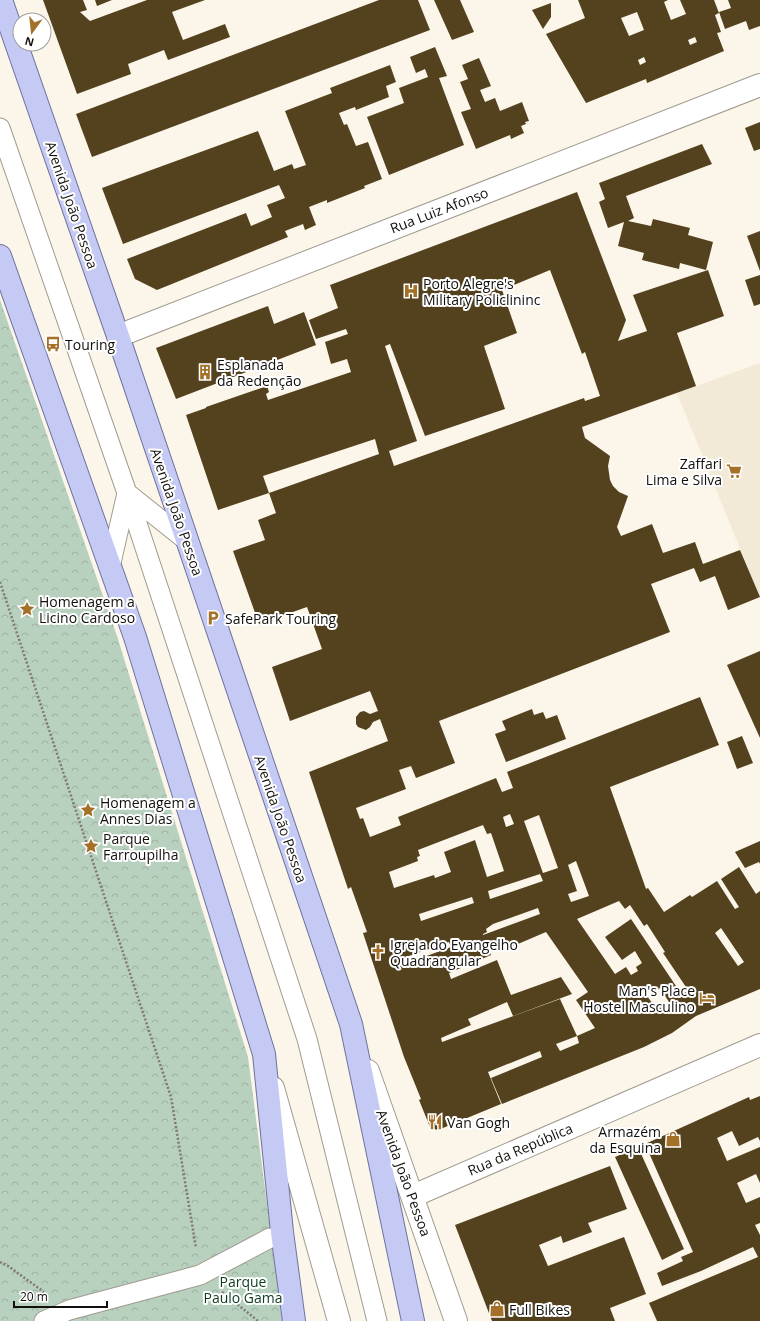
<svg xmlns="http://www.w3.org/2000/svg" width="760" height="1321" viewBox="0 0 760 1321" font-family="'Open Sans',sans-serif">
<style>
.built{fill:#f2e9d7}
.park{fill:url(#park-crowns)}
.building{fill:#53421d;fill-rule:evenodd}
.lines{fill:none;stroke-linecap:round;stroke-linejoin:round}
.lane-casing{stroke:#a09b90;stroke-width:21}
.street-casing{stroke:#a09b90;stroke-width:24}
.secondary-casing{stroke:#a09b90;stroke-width:24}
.primary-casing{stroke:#6e729e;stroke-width:24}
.path{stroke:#7e7a72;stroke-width:2.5;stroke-dasharray:2 2;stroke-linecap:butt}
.lane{stroke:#fff;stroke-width:19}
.street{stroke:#fff;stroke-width:22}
.secondary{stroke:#fff;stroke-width:22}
.primary{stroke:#c5caf4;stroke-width:22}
.labels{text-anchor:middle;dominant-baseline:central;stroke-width:4;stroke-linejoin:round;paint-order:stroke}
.street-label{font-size:14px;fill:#12100c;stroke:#fff}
.poi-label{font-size:14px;fill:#12100c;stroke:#fff;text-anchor:start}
.park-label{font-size:14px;fill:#0e3c1f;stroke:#fff}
</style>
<defs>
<pattern id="park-crowns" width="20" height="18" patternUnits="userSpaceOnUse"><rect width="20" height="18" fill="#b8d0be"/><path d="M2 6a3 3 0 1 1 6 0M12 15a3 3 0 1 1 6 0" fill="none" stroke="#9db2a2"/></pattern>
</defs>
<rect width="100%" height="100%" fill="#fcf6ea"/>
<path class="built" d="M760 363V598L677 393Z"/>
<path class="park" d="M0 300 117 636 248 1057 282 1321H0Z"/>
<g class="building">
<path d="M43 0H83L87 10 80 12 90 21 147 0H205L172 12 183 40 225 24 230 37 168 60 164 50 128 64 131 74 77 94Z"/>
<path d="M95 0H112L97 6Z"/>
<path d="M379 0H418L430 30 92 157 76 114Z"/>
<path d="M434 0H460L474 32 452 40Z"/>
<path d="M578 0H668L664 2 671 20 686 14 680 0H714L719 13 715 15 721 32 717 33 724 51 647 83 646 79 586 103 546 34 585 18ZM637 12 644 30 629 36 621 18ZM695 37 697 42 690 45 688 40ZM644 57 646 62 640 65 638 60Z"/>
<path d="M728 0H760V26L749 30 746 21 725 29 719 12 731 8Z"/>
<path d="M551 3V17L543 29 532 10Z"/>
<path d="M435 47 447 76 439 78 464 145 389 175 367 117 404 103 399 88 428 77 425 69 416 73 410 57Z"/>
<path d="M479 58 491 86 480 90 485 102 495 98 500 111 522 102 529 121 525 122 526 124 521 126 524 133 511 139 510 135 476 149 461 112 471 109 460 82 468 79 462 65Z"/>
<path d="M390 65 396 82 386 86 389 97 356 110 355 107 339 113 344 125 347 124 356 146 368 142 382 179 364 186 365 188 327 203V200L309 207 316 225 305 230 303 224 285 231 288 237 157 290 135 279 127 259 246 213 251 226 272 217 267 205 285 198 279 185 123 244 102 188 258 131 274 171 292 164 294 169 306 165 285 111 332 93 330 88Z"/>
<path d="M760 122V149L754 151 745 128Z"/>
<path d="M702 144 712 164 626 196 634 218 628 221 651 226 653 219 690 228 688 235 713 242 706 270 680 263 679 269 642 260 644 253 618 246 624 222 608 228 599 202 605 199 599 183Z"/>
<path d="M577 192 626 320 618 341 647 331 633 295 708 270 724 316 677 333 696 386 582 427 585 438 610 456 608 466 610 480 613 486 619 492 628 496 617 527 621 536 652 524 663 553 695 542 703 564 740 550 760 597 728 610 715 576 700 582 694 568 651 584 670 632 439 721 455 763 416 778 411 766 399 770 406 789 356 808 360 819 363 818 370 837 401 825 398 817 496 778 502 792 513 788 507 772 700 697 719 745 610 787 646 889 648 888 664 912 690 895 692 897 717 881 735 909 739 907 721 879 739 867 756 894 760 891V989L696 1016 672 1033 644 1047 502 1104 491 1078 542 1057 540 1051 488 1072 501 1104 438 1130 434 1129 430 1127 419 1100 421 1099 404 1057 363 933 367 932 351 887 348 889 309 772 388 741 380 719 373 722 370 727 366 730 358 727 356 724V717L360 712 364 711 370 714 378 711 370 691 290 721 272 667 322 649 307 607 259 624 233 551 265 540 258 520 276 513 269 493 379 454 375 439 263 476 269 493 218 510 186 415 206 408V407L267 386 269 392 266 394 268 400 351 372 347 359 331 364 325 342 348 334 346 329 316 339 309 320 338 308 330 285ZM550 270 582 354 585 352 600 396 585 401 584 398 394 466 389 451 417 441 385 346 390 344 425 436 505 409 484 346 517 333 502 290ZM510 814 514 824 506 827 503 817ZM539 815 558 868 543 873 524 821ZM483 825 487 834 491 833 504 871 487 877 475 840 444 852 451 872 435 878 434 875 394 888 389 872 418 861 417 857 420 856 418 850ZM576 861 589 896 571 902 568 894 577 891 568 865ZM540 874 543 881 490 899 488 891ZM472 897 474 903 421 921 419 914ZM619 901 625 909 630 905 644 926 647 924 665 952 663 953 688 990 682 995 631 919 605 937 622 960 635 951 642 963 636 967 638 971 631 975 626 967 615 974 577 919ZM538 908 540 914 483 935V934L487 932 486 929 493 924ZM721 928 744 962 738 966 715 933ZM546 932 588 992 576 1000 595 1028 577 1036 560 999 442 1042 441 1038 471 1025 468 1019 507 1002 513 1016 572 994 561 977 511 995 497 960 451 979 449 973 491 955 487 946 495 942 499 952ZM449 942 451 947 405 964 403 958ZM660 988 669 1002 657 1010 645 993 651 990 653 993ZM577 1036 579 1043 560 1051 556 1044Z"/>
<path d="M760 231V271L747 236Z"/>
<path d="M760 275V304L754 306 745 280Z"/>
<path d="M268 306 274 324 304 312 316 345 176 399 156 348Z"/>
<path d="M760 651V738L727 665Z"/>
<path d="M532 709 534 715 543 712 546 719 557 715 566 739 506 762 495 734 506 730 502 721Z"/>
<path d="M742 736 753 763 737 769 727 742Z"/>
<path d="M760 841V864L759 862 745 868 735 852Z"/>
<path d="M760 1096V1141L758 1137 739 1146 732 1131 717 1138 727 1161 760 1147V1183L756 1174 737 1183 746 1203 760 1197V1223L755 1225 760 1235V1321H657L649 1303 758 1257 753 1247 701 1271 662 1286 657 1273 683 1261 681 1257 693 1252 645 1144 749 1097 750 1100Z"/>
<path d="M638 1147 684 1249 662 1260 615 1157Z"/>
<path d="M610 1166 627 1209 588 1223 592 1232 563 1243 561 1236 539 1245 548 1266 624 1237 646 1294 610 1308 615 1321H492L455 1225Z"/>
</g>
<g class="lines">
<g class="lane-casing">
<g id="lane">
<path d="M0 128 127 493 307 1039 377 1321"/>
<path d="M127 493 186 540"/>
<path d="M110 567 127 493"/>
<path d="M44 1321 69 1310 200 1275 270 1238"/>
</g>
</g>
<g class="street-casing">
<path id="street" d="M413 1196 760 1045"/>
</g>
<g class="secondary-casing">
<g id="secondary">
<path d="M118 336 760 85"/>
<path d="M368 1071 456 1321"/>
<path d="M273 1088 339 1321"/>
</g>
</g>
<g class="primary-casing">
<g id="primary">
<path d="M1 0 118 336 351 1024 413 1321"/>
<path d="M0 256 135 637 264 1054 282 1232 294 1321"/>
</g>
</g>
<g class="path">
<path d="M0 582 171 1097 196 1248"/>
<path d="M0 1262 8 1266 44 1292"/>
<path d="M222 1292 258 1321"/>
</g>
<use href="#lane" class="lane"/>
<use href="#street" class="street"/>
<use href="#secondary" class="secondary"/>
<use href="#primary" class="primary"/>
</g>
<defs>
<g id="hospital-bare" transform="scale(1.2)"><path d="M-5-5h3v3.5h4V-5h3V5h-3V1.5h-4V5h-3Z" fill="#a57129" stroke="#fff" stroke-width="2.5" paint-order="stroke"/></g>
<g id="bus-bare" transform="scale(1.2)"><path d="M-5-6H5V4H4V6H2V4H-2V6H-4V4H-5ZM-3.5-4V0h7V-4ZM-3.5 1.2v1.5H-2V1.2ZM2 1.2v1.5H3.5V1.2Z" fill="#a57129" stroke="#fff" stroke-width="2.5" paint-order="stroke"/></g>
<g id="building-bare" transform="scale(1.2)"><path d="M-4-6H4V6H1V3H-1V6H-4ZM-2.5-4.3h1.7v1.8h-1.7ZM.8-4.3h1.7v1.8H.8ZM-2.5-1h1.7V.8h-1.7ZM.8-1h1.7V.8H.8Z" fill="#a57129" stroke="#fff" stroke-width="2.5" paint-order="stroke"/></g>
<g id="supermarket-bare" transform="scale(1.2)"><path d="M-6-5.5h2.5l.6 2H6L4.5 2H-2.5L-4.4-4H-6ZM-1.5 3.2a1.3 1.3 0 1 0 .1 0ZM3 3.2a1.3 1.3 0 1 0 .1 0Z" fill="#a57129" stroke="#fff" stroke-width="2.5" paint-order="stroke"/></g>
<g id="sight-bare" transform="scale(1.2)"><path d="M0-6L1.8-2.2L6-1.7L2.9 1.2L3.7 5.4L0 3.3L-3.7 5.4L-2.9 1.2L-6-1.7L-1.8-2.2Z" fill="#a57129" stroke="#fff" stroke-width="2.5" paint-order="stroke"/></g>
<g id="parking-bare" transform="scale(1.2)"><path d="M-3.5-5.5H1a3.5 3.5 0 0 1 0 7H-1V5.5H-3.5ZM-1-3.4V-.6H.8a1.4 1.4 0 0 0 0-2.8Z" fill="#a57129" stroke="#fff" stroke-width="2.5" paint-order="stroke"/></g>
<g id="church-bare" transform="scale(1.2)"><path d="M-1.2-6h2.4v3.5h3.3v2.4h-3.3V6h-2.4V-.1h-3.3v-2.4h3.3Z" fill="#a57129" stroke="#fff" stroke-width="2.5" paint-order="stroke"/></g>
<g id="hotel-bare" transform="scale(1.2)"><path d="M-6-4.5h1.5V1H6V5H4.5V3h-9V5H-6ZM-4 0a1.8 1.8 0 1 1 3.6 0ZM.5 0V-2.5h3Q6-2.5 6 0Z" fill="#a57129" stroke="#fff" stroke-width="2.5" paint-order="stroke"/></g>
<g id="restaurant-bare" transform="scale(1.2)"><path d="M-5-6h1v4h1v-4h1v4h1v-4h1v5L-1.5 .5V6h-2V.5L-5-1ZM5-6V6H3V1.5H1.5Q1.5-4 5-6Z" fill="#a57129" stroke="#fff" stroke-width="2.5" paint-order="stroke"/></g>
<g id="shop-bare" transform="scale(1.2)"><path d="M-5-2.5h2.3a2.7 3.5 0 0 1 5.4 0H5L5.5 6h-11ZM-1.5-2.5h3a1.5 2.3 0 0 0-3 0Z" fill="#a57129" stroke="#fff" stroke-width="2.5" paint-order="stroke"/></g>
</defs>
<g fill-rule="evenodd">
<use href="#hospital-bare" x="411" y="291"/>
<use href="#bus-bare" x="53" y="344"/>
<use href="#building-bare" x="205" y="372"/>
<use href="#supermarket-bare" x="734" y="471"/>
<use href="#sight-bare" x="27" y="609"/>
<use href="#parking-bare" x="213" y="618"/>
<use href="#sight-bare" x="88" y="810"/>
<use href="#sight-bare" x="91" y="846"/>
<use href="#church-bare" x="378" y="952"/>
<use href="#hotel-bare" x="707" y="998"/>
<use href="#restaurant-bare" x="435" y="1122"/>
<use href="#shop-bare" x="673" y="1139"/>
<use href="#shop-bare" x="497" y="1309"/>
</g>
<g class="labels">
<g class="street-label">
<text transform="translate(72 205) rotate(71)">Avenida João Pessoa</text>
<text transform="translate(439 210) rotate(-21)">Rua Luiz Afonso</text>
<text transform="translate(177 512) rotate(71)">Avenida João Pessoa</text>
<text transform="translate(281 819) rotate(71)">Avenida João Pessoa</text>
<text transform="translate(520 1149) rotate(-23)">Rua da República</text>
<text transform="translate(404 1173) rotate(70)">Avenida João Pessoa</text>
</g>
<g class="poi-label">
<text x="423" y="283">Porto Alegre's<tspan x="423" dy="16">Military Policlininc</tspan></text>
<text x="65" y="344">Touring</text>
<text x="217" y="364">Esplanada<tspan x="217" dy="16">da Redenção</tspan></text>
<text x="722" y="463" text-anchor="end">Zaffari<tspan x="722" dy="16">Lima e Silva</tspan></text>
<text x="39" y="601">Homenagem a<tspan x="39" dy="16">Licino Cardoso</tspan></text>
<text x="225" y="618">SafePark Touring</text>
<text x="100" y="802">Homenagem a<tspan x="100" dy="16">Annes Dias</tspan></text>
<text x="103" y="838">Parque<tspan x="103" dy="16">Farroupilha</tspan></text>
<text x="390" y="944">Igreja do Evangelho<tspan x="390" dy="16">Quadrangular</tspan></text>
<text x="695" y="990" text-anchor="end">Man's Place<tspan x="695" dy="16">Hostel Masculino</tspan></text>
<text x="447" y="1122">Van Gogh</text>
<text x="661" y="1131" text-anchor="end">Armazém<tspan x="661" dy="16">da Esquina</tspan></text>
<text x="509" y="1309">Full Bikes</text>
</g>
<g class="park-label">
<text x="243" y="1281">Parque<tspan x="243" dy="16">Paulo Gama</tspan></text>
</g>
</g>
<g transform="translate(32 32) rotate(195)"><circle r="19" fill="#ffffff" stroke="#a09f9e"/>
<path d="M0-3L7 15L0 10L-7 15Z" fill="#a57129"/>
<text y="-6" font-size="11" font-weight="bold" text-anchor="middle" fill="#12100c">N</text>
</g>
<path d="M14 1301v6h93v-6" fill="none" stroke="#12100c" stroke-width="2"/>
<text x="20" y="1301" font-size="12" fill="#12100c" stroke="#ffffff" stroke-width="3" paint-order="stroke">20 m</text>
</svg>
